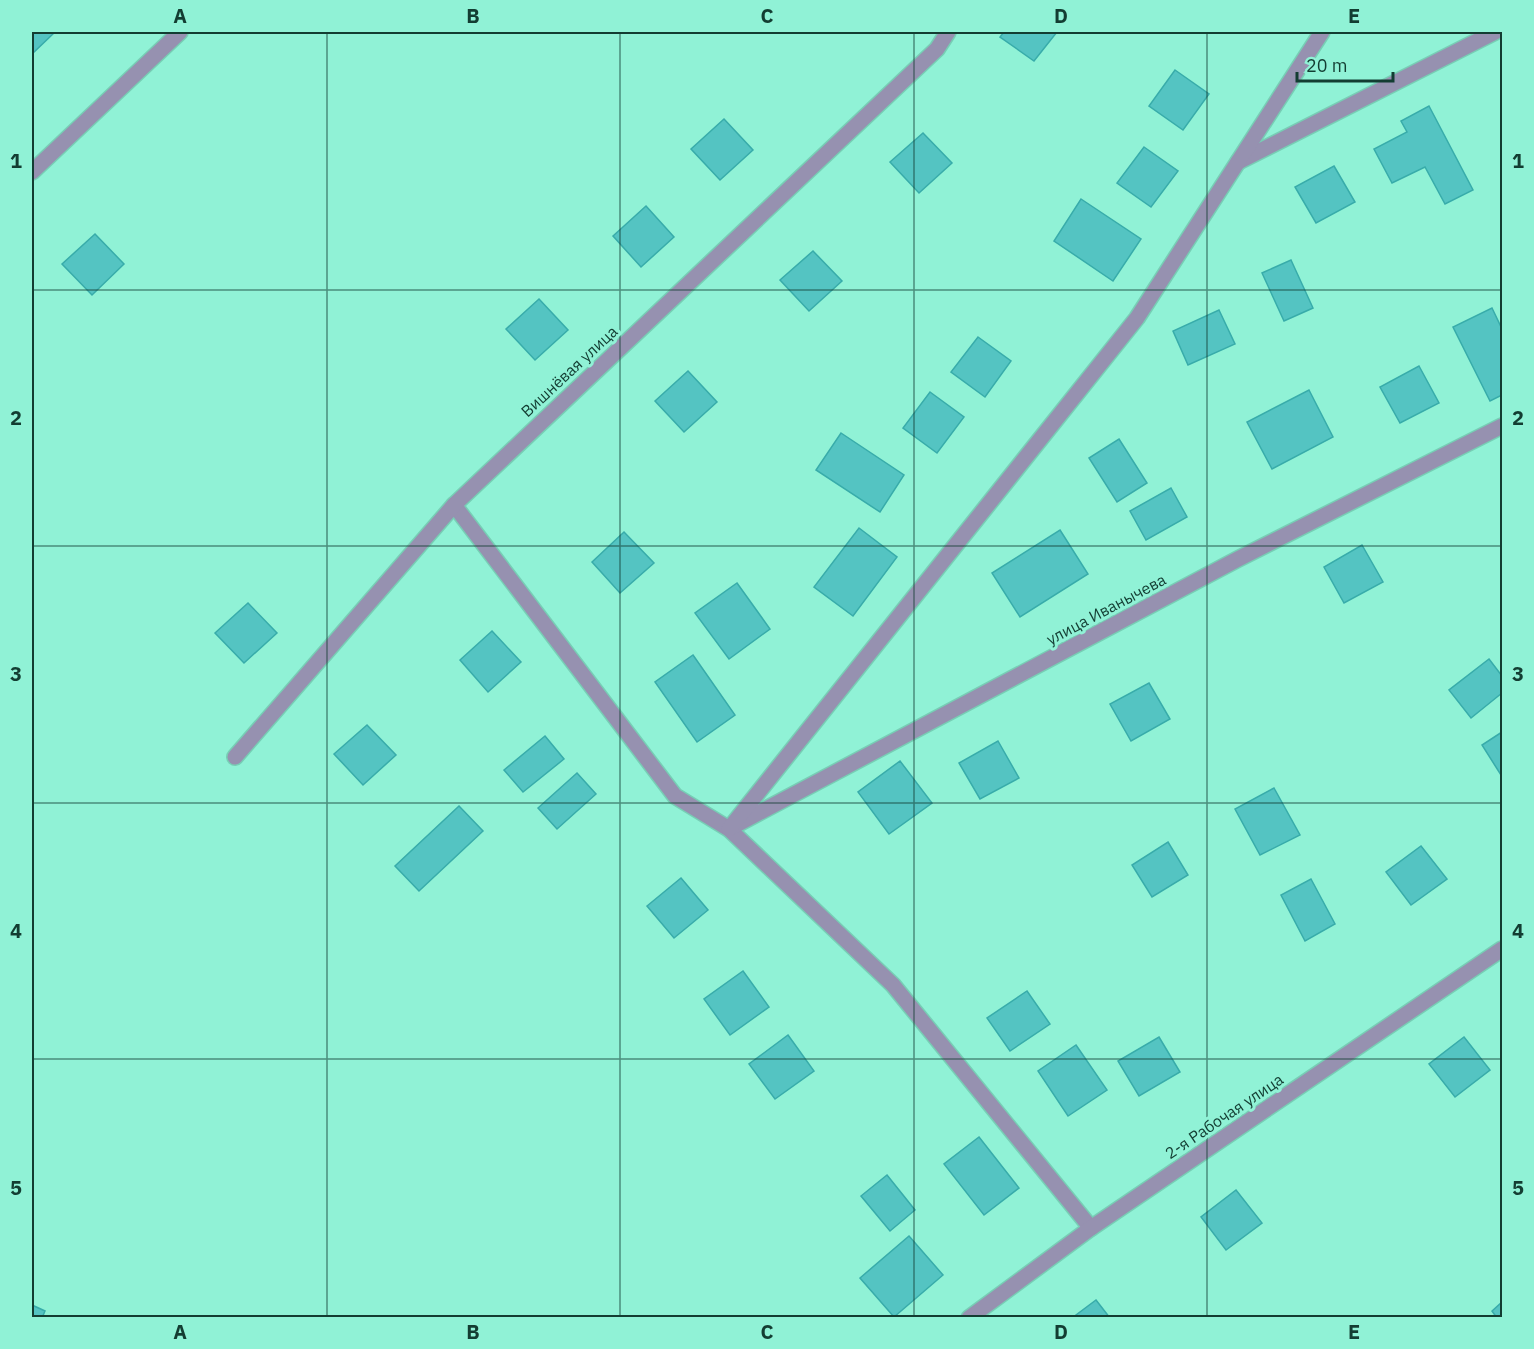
<svg xmlns="http://www.w3.org/2000/svg" width="1534" height="1349" viewBox="0 0 1534 1349" font-family="'IBM Plex Sans',sans-serif">
<style>
.building{fill:#54c4c2;stroke:#38acaa;stroke-width:1.5}
.lines{fill:none;stroke-linecap:round;stroke-linejoin:round}
.minor-casing{stroke:#77ceb5;stroke-width:18}
.minor{stroke:#9691b0;stroke-width:15}
.grid{fill:none;stroke:#133d32;stroke-width:1.5;stroke-opacity:0.55}
.labels{text-anchor:middle;dominant-baseline:central;stroke-width:6;stroke-linejoin:round;paint-order:stroke}
.street-label{font-size:16px;fill:#133d32;stroke:#90f2d6}
.neatline{fill:none;stroke:#133d32;stroke-width:2}
.grid-label{font-size:20px;text-anchor:middle;font-weight:bold;fill:#133d32}
</style>
<rect width="100%" height="100%" fill="#90f2d6"/>
<g class="building">
<path d="M32 32H55L32 54Z"/>
<path d="M1004 32H1057L1034 61 1000 37Z"/>
<path d="M1175 70 1209 94 1183 130 1149 106Z"/>
<path d="M1429 106 1473 190 1445 204 1425 167 1392 183 1374 149 1407 132 1401 121Z"/>
<path d="M724 119 753 150 720 180 691 149Z"/>
<path d="M923 133 952 163 919 193 890 162Z"/>
<path d="M1144 147 1178 171 1151 207 1117 183Z"/>
<path d="M1334 166 1355 202 1316 223 1295 187Z"/>
<path d="M1081 199 1141 239 1113 281 1054 241Z"/>
<path d="M646 206 674 237 641 267 613 236Z"/>
<path d="M95 234 124 264 92 295 62 264Z"/>
<path d="M813 251 842 281 809 311 780 280Z"/>
<path d="M1291 260 1313 308 1284 321 1262 273Z"/>
<path d="M539 299 568 330 535 360 506 329Z"/>
<path d="M1492 308 1502 329V395L1490 401 1453 327Z"/>
<path d="M1219 310 1235 344 1188 365 1173 331Z"/>
<path d="M978 337 1011 361 985 397 951 372Z"/>
<path d="M1419 366 1439 403 1400 423 1380 387Z"/>
<path d="M688 371 717 402 684 432 655 401Z"/>
<path d="M1309 390 1333 437 1272 469 1247 422Z"/>
<path d="M930 392 964 417 937 453 903 428Z"/>
<path d="M841 433 904 475 880 512 816 470Z"/>
<path d="M1119 439 1147 483 1117 502 1089 458Z"/>
<path d="M1171 488 1187 517 1146 540 1130 511Z"/>
<path d="M859 528 897 557 853 616 814 587Z"/>
<path d="M1060 530 1088 574 1020 617 992 573Z"/>
<path d="M624 532 654 563 620 593 592 562Z"/>
<path d="M1362 545 1383 582 1344 603 1324 567Z"/>
<path d="M737 583 770 629 729 659 695 613Z"/>
<path d="M248 603 277 633 244 663 215 633Z"/>
<path d="M492 631 521 662 488 692 460 660Z"/>
<path d="M693 655 735 715 697 742 655 682Z"/>
<path d="M1489 659 1502 676V693L1471 718 1449 690Z"/>
<path d="M1149 683 1170 719 1131 741 1110 704Z"/>
<path d="M367 725 396 755 363 785 334 754Z"/>
<path d="M1502 732V774L1501 775 1482 745Z"/>
<path d="M545 736 564 759 523 792 504 770Z"/>
<path d="M998 741 1019 778 980 799 959 763Z"/>
<path d="M900 761 932 803 889 834 858 792Z"/>
<path d="M577 773 596 794 557 829 538 808Z"/>
<path d="M1274 788 1300 835 1260 855 1235 809Z"/>
<path d="M459 806 483 831 419 891 395 866Z"/>
<path d="M1168 842 1188 875 1152 897 1132 865Z"/>
<path d="M1421 846 1447 879 1411 905 1386 872Z"/>
<path d="M681 878 708 910 674 938 647 906Z"/>
<path d="M1311 879 1335 924 1305 941 1281 895Z"/>
<path d="M743 971 769 1007 730 1035 704 999Z"/>
<path d="M1027 991 1050 1024 1010 1051 987 1018Z"/>
<path d="M788 1035 814 1071 775 1099 749 1064Z"/>
<path d="M1159 1037 1180 1072 1139 1096 1118 1061Z"/>
<path d="M1464 1037 1490 1070 1455 1097 1429 1064Z"/>
<path d="M1076 1045 1107 1090 1068 1116 1038 1071Z"/>
<path d="M979 1137 1019 1188 984 1215 944 1164Z"/>
<path d="M887 1175 915 1210 890 1231 861 1196Z"/>
<path d="M1236 1190 1262 1223 1226 1250 1201 1217Z"/>
<path d="M909 1236 943 1275 894 1317 860 1278Z"/>
<path d="M1096 1300 1110 1318H1072Z"/>
<path d="M1502 1302V1318H1497L1492 1311Z"/>
<path d="M32 1305 45 1311 42 1318H32Z"/>
</g>
<g class="lines">
<g class="minor-casing">
<g id="minor">
<path d="M1238 162 1495 32"/>
<path d="M32 172 180 32"/>
<path d="M454 505 675 796 729 829 893 985 1091 1228"/>
<path d="M235 757 454 505 937 49 948 32"/>
<path d="M734 826 1238 559 1502 426"/>
<path d="M729 829 1137 318 1322 32"/>
<path d="M969 1318 1091 1228 1502 949"/>
</g>
</g>
<use href="#minor" class="minor"/>
</g>
<path class="grid" d="M327 32V1318M620 32V1318M914 32V1318M1207 32V1318M32 290H1502M32 546H1502M32 803H1502M32 1059H1502"/>
<g class="labels">
<g class="street-label">
<text transform="translate(569 371) rotate(-43)">Вишнёвая улица</text>
<text transform="translate(1106 609) rotate(-28)">улица Иванычева</text>
<text transform="translate(1224 1116) rotate(-34)">2-я Рабочая улица</text>
</g>
</g>
<rect width="1534" height="1349" fill="none" stroke="#90f2d6" stroke-width="66"/>
<path d="M1297 72v9h96v-9" fill="none" stroke="#133d32" stroke-width="3"/>
<text x="1306" y="72" font-size="18" fill="#133d32" stroke="#90f2d6" stroke-width="4.5" paint-order="stroke">20 m</text>
<rect x="33" y="33" width="1468" height="1283" class="neatline"/>
<g class="grid-label">
<text x="180" y="23">A</text>
<text x="473" y="23">B</text>
<text x="767" y="23">C</text>
<text x="1061" y="23">D</text>
<text x="1354" y="23">E</text>
<text x="16" y="168">1</text>
<text x="1518" y="168">1</text>
<text x="16" y="425">2</text>
<text x="1518" y="425">2</text>
<text x="16" y="681">3</text>
<text x="1518" y="681">3</text>
<text x="16" y="938">4</text>
<text x="1518" y="938">4</text>
<text x="16" y="1195">5</text>
<text x="1518" y="1195">5</text>
<text x="180" y="1339">A</text>
<text x="473" y="1339">B</text>
<text x="767" y="1339">C</text>
<text x="1061" y="1339">D</text>
<text x="1354" y="1339">E</text>
</g>
</svg>
